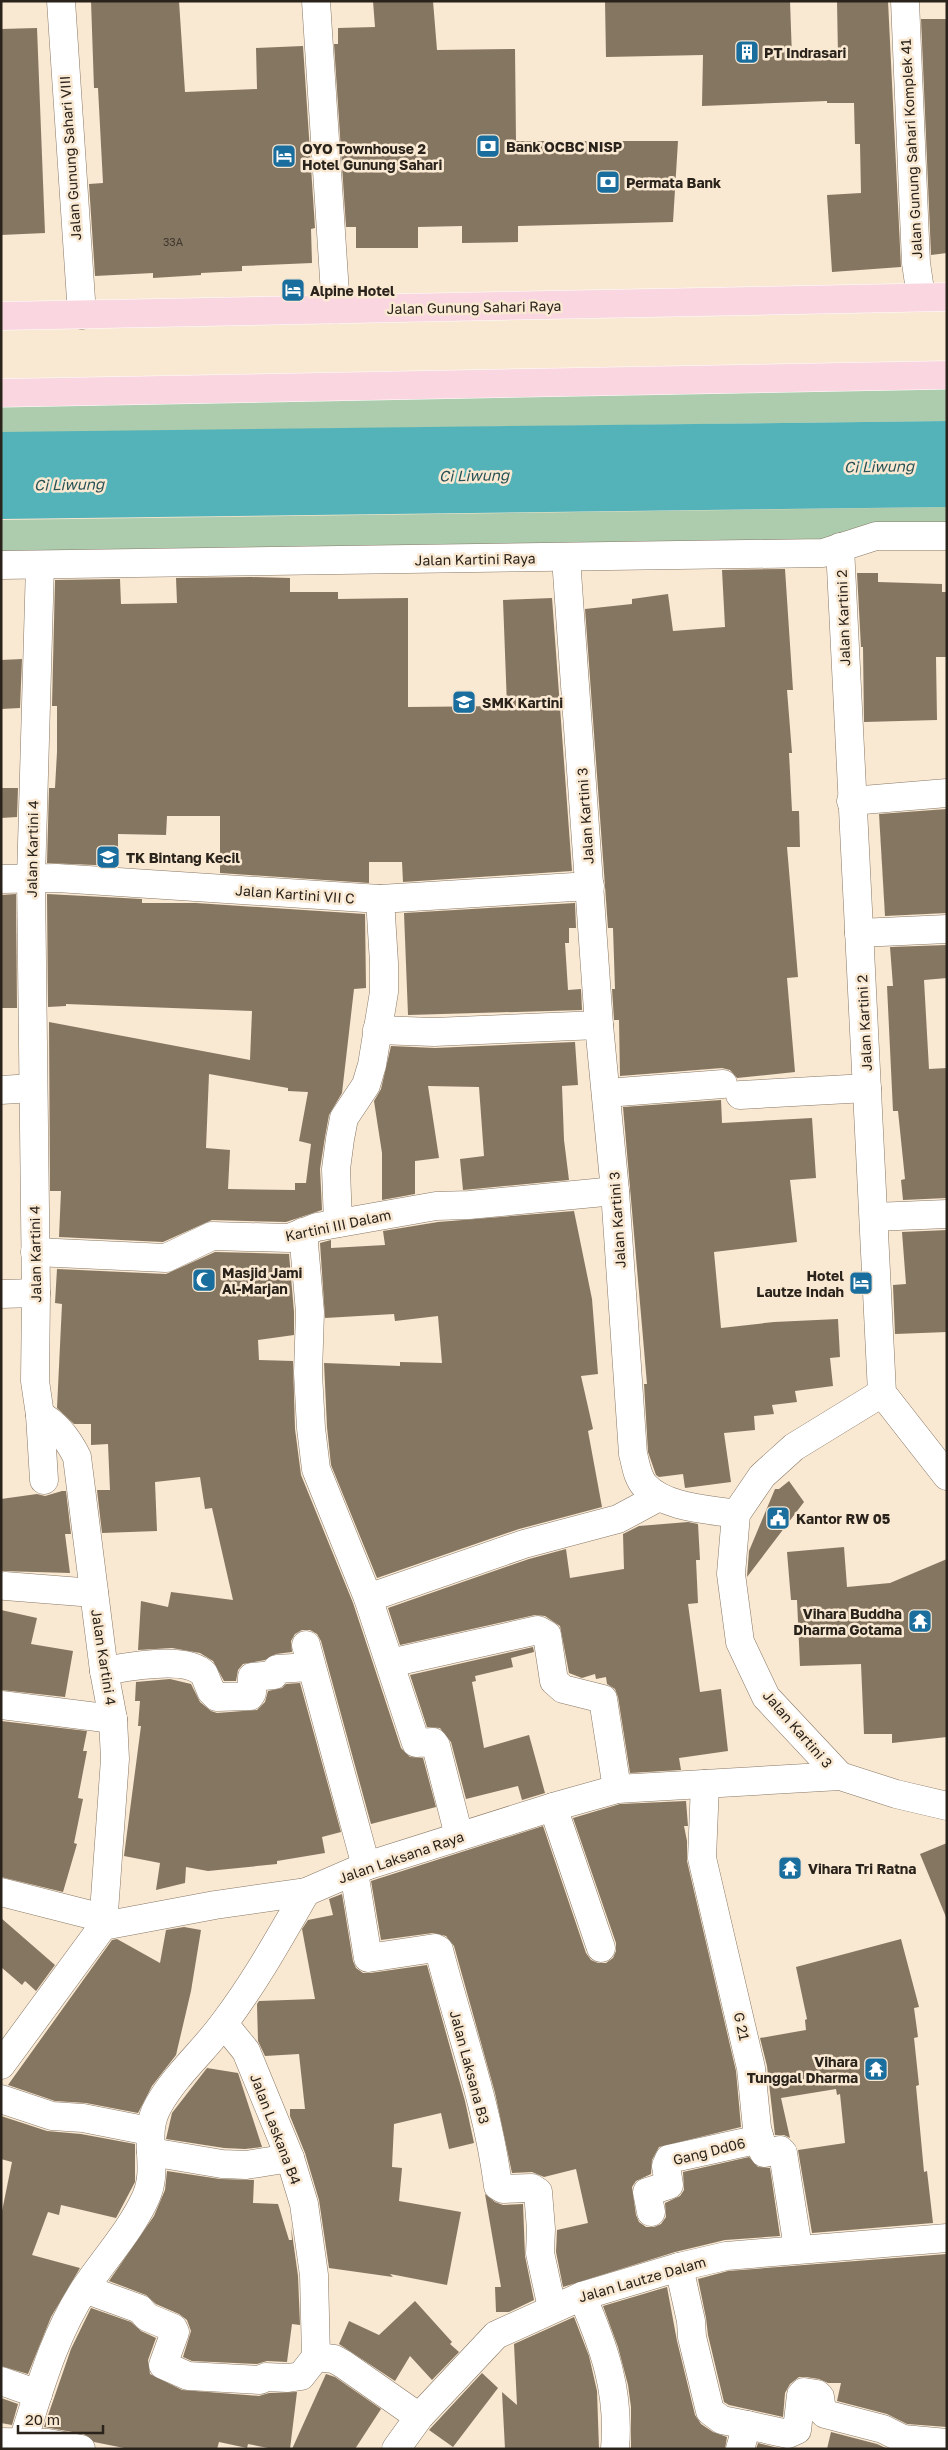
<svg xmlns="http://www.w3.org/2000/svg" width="948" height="2450" viewBox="0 0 948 2450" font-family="'Golos Text',sans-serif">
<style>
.green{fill:#acccad}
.water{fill:#53b3b9}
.building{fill:#857662;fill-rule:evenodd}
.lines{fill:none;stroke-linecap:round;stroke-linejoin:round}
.minor-casing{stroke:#887865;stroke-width:29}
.major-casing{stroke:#fff;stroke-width:29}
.minor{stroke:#fff;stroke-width:28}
.major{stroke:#fad7e0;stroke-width:28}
.labels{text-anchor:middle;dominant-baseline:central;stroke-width:5;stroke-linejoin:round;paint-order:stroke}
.number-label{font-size:11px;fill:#41382d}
.poi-label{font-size:14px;font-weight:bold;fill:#2a231b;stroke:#f9e8d2;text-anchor:start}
.street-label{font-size:14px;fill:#2a231b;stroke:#f9e8d2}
.water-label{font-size:15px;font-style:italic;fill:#285356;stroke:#f9e8d2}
</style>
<rect width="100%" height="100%" fill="#f9e8d2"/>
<g class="green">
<path d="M947 375V421L1 433V393Z"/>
<path d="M947 507V536L823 553 1 566V520Z"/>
</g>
<path class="water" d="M947 421V507L1 519V432Z"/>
<g class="building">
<path d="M91 1H179L185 92 257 89 256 48 303 46 315 228 311 229 312 263 242 266V271L201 273V275L153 278V273L95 276 89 184 103 183 98 88H94Z"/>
<path d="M373 1H433L437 50 515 49 516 141H678L673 222 518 226V242L462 243V226L418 227V248H356V227H346L334 44H338V28L375 27Z"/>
<path d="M605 1H790L792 57 838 56 837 1H888L901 267 832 272 827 195 861 193 860 144H855L854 103H827V101L702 106 703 55 606 57Z"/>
<path d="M921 19H947V253L931 255Z"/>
<path d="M37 28 45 233 1 235V29Z"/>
<path d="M785 569 793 690H787L792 753H789L792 811H799L800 847H787L798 977 787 978 795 1072 737 1078 730 1070 722 1068 620 1076 619 1020H614L612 989H615L613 928H608L585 609 632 604V599L668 594 673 631 725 627 722 570Z"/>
<path d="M857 573H878V582L942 584V592H947V657H936L937 720 864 722 863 647H861Z"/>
<path d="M251 577 290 578V592H338V599L408 598V707L507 706 503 600 552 598 572 871 403 882 402 862H369V883L220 873V816H167L166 835 118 834V866L47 863 49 788H55L57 752V706H52L55 580 120 579 121 604 177 603 176 578Z"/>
<path d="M22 659 20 708 1 709V660Z"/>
<path d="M1 788H18L17 817 1 818Z"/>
<path d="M947 809V913L885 916 879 814Z"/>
<path d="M16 894 17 1008H1V895Z"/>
<path d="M47 894 142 899V903H196L365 914 366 988 354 989 342 1093 329 1115 325 1137 320 1169 322 1210 286 1222 212 1220 163 1242 59 1237 61 1191H50L49 1022 250 1060 252 1011 66 1004V1006L48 1007ZM209 1074 288 1088V1091L308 1092 299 1141 311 1144 306 1183H295V1190L228 1189 230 1150 206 1148Z"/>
<path d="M575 903 576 928H569V943H565L568 990 581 989 582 1010 408 1015 404 913Z"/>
<path d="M947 945V978L924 980 929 1069 947 1068V1198L903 1200 901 1180 905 1179 898 1111H893L887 986H893L890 947Z"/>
<path d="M575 1042 578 1085 562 1086 564 1140 569 1180 463 1190 460 1159 484 1156 479 1087 428 1086 439 1158 415 1161V1194L382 1200V1153L374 1101 381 1089 391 1046 435 1048Z"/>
<path d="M721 1100 722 1123 812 1118 816 1178 790 1180 797 1242 714 1252 721 1328 774 1322 838 1319 840 1357 830 1358 833 1386 795 1391 797 1402 772 1405 774 1414 754 1416 755 1430 724 1433 731 1482 685 1488 683 1474 659 1477 656 1475 648 1452 644 1384H647L623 1107Z"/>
<path d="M574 1211 592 1299 598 1374 581 1376 593 1429 588 1431 602 1507 519 1529 377 1578 331 1465 327 1427 324 1363 400 1366V1362L442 1363 438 1316 395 1321 394 1314 325 1318 320 1243 331 1240V1248L385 1245 383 1231 438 1222Z"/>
<path d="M947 1230V1332L895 1334 893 1285 906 1284 902 1232Z"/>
<path d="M215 1252 289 1254 294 1312V1335L258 1340 259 1360 293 1361 295 1429 301 1475 353 1603 401 1748 410 1757 423 1758 436 1807 371 1824 321 1641 317 1634 310 1630H302L295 1634 291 1641 292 1652 276 1654 265 1660 243 1664 238 1670 236 1681H224L213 1661 200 1653 172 1648 138 1650 141 1601 168 1607 171 1592 233 1600 212 1508 205 1509 200 1477 155 1482 157 1531 102 1533 97 1490H110L108 1444 91 1445V1424H74L57 1408 62 1304 55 1303 57 1269 166 1274Z"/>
<path d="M789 1481 804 1502 747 1577 749 1551 775 1489H779Z"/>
<path d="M62 1491H66L71 1534H65L70 1573 1 1571V1499L37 1494 45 1496Z"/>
<path d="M688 1522 698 1524 700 1560H696L698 1603 688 1604 700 1692 721 1689 728 1751 679 1758 681 1770 630 1773 618 1697 615 1689 607 1684 606 1677 596 1679 595 1674 582 1678 569 1673 560 1626 545 1616 535 1615 400 1645 388 1608 529 1559 566 1549 570 1578 624 1569 623 1534 639 1526Z"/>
<path d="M844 1547 847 1587 890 1583 947 1559V1737L892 1743V1734H864L861 1664 800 1666 797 1600H791L787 1552Z"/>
<path d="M1 1610 37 1618 31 1644 73 1651 65 1697 1 1690Z"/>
<path d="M533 1647 534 1652 511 1658 513 1667 475 1676 476 1681 472 1682 484 1748 529 1735 545 1793 522 1800 518 1786 466 1799 451 1742 440 1728 427 1727 410 1675Z"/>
<path d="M170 1679 191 1684 200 1702 211 1711 217 1713 257 1710 265 1702 268 1691 282 1688 286 1684 300 1683 341 1832 322 1837 325 1853 277 1861V1864L208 1871 186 1867 185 1883 156 1890 160 1863 124 1856 141 1726H138L140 1701H135L136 1682Z"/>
<path d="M1 1721 87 1731 83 1751H87L78 1798 83 1799 74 1843 77 1844 63 1892 1 1877Z"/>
<path d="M686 1801 688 1826H684L687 1841V1861L736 2071 741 2127 659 2147 652 2160 651 2174 636 2181 632 2187 636 2215 639 2222 646 2227H654L661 2224 666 2217 665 2203 680 2196 684 2190 683 2172 749 2157 758 2167 770 2168 780 2236 725 2240 675 2252 563 2287 556 2252 557 2230 588 2223 576 2169 544 2177 532 2172 512 2173 495 2093 454 1946 446 1936 433 1933 381 1940 371 1881 543 1826 586 1953 591 1960 598 1963H606L613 1958 616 1951V1943L573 1818 620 1804Z"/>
<path d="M947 1843V1917H946L920 1854Z"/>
<path d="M342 1894 353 1961 356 1968 363 1973H370L427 1965 465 2101 474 2143 449 2149 441 2113 394 2124 392 2167 402 2168 399 2201 461 2212 447 2285 390 2274 393 2277 329 2268 319 2200 305 2153 290 2116V2109H305L299 2054 265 2056 258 2041 257 2004 259 2001 315 1999 302 1929 308 1920 333 1915 329 1899Z"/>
<path d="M1 1918 55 1965 36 1991 25 1981 22 1985 1 1967Z"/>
<path d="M184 1927 201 1930 191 1991 176 2055 152 2086 138 2113 86 2103 55 2101 8 2085 112 1940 117 1939 160 1963 166 1930Z"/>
<path d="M901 1939 919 2007 914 2008 918 2037 914 2038 919 2085 916 2086 924 2172 927 2171 933 2223 812 2233 798 2150 845 2143 840 2094 837 2095 836 2089 781 2098 790 2138 784 2135H775L767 2066 760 2038 806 2030 805 2020 807 2019 796 1967Z"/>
<path d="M207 2068 238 2073 262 2147 245 2149 224 2148 166 2139 172 2113Z"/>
<path d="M1 2116 47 2131 81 2134 135 2144V2182L116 2218 61 2205 59 2215 48 2212 32 2255 80 2268 51 2317 28 2374 1 2366V2216L12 2162 1 2159Z"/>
<path d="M167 2171 220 2179 254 2180 253 2203 278 2204 289 2240H292L291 2226 298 2276 300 2325 292 2324 287 2362 267 2361 257 2364 192 2361 183 2357 191 2331 187 2320 179 2314 156 2304 146 2295 109 2281 154 2216 165 2190Z"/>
<path d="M485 2194 495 2202 503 2205 523 2204 525 2256 534 2300 509 2312H496L495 2287H501Z"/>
<path d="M947 2254V2427L907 2424 887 2414 837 2401 841 2383H828L819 2379 806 2377H799L790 2384 785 2393 783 2417 729 2405 724 2402 708 2335 706 2318 698 2279 728 2271Z"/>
<path d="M667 2287 677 2341 695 2415 701 2424 713 2432 727 2437 725 2449H631V2407L628 2385 618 2347 603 2306Z"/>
<path d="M415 2301 452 2342 450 2344 459 2352 432 2380 410 2356 395 2381 339 2344 349 2321 379 2335Z"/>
<path d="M91 2308 131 2322 141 2331 156 2338 148 2360 150 2374 182 2390 259 2396 269 2393 297 2392 290 2449H273L248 2444 247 2448 219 2442 217 2449H129L94 2442 84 2434 44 2427 71 2349Z"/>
<path d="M574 2317 589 2356 597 2391 599 2449H505L502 2392 517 2405 514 2344Z"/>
<path d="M482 2373 498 2388 453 2447 429 2430Z"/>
<path d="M326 2374 335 2377 381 2409 355 2449H292Z"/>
<path d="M1 2398 18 2404 12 2425 1 2423Z"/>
<path d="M831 2432 877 2444 888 2449H827Z"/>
<path d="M758 2443 782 2449H756Z"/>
</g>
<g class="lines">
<g class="minor-casing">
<g id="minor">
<path d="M61 1 82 315"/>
<path d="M316 1 336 309"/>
<path d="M905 1 916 263 921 297"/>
<path d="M840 547 882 1393 947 1476"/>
<path d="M566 558 599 1025 615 1191 633 1454C636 1465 637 1477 645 1486 666 1508 707 1509 736 1514"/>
<path d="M1 565 823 553 876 536H947"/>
<path d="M40 565 31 879 36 1293 35 1381 40 1415C57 1424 69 1441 77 1457L104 1671 113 1719 115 1759 103 1926"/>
<path d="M851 801 947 793"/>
<path d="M1 879 57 878 380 899 590 886"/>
<path d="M859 933 947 929"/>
<path d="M377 1030 434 1032 599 1025"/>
<path d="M1 1090 33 1088"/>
<path d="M606 1093 723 1084"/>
<path d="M740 1095 867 1088"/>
<path d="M874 1217 947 1214"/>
<path d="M338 1223 336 1169 340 1139 344 1118 366 1085 372 1065 384 992V963L380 899"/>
<path d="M303 1232 310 1312 308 1373 311 1428 316 1469 368 1598 416 1743 433 1742 436 1746 459 1836"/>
<path d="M35 1252 166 1258 212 1236 289 1238 317 1227 436 1206 469 1205 615 1191"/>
<path d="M1 1294 36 1293"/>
<path d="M40 1415 44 1480"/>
<path d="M5 1586 94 1593"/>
<path d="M368 1598 524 1544 618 1519 659 1497"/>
<path d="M306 1645 366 1866"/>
<path d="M390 1663 538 1630 547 1635 554 1681 563 1689 603 1699 617 1789"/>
<path d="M104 1671C127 1667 186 1655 204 1674L211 1691 217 1697 250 1696 252 1693V1677L274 1675 277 1669 310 1667"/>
<path d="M1 1705 113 1719"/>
<path d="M840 1776 766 1697 740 1642 731 1574 736 1514 762 1476 794 1447 882 1393"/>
<path d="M705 1784 702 1858 751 2068 757 2128 763 2151 764 2153 780 2150 783 2153 798 2248"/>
<path d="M553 1807 601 1948"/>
<path d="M354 1872 368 1958 435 1948 439 1950C459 2028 488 2106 498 2186L503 2189 532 2188 538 2192 541 2229 540 2253 552 2308"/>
<path d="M1 1892 103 1918"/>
<path d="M1 2065 103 1926 215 1905 306 1892 366 1866 553 1807 617 1789 840 1776 896 1794 947 1806"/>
<path d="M1 2099 52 2116 83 2118 149 2131"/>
<path d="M151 2152 222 2164 246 2165 290 2158"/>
<path d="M651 2212 647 2192 669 2185 666 2166 669 2159 760 2139"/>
<path d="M679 2267 691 2321 692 2337 710 2411 722 2420 747 2425"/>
<path d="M85 2289 140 2309 147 2317 173 2328 175 2332 163 2365 188 2376 260 2380 266 2377 288 2378 301 2376 316 2357 314 2275 304 2204 290 2158 246 2051 224 2024"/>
<path d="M582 2296C604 2347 620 2391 615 2449"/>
<path d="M316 2357 334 2359 343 2364 419 2417"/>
<path d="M1 2381 38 2394"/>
<path d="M23 2441C40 2388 54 2335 85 2288 106 2257 131 2230 146 2197 160 2165 141 2136 158 2106 175 2075 204 2051 224 2023 255 1982 280 1937 306 1892"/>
<path d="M1 2442 48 2443 81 2449"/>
<path d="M396 2449 419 2417 496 2335 582 2296 679 2267 726 2256 947 2238"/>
<path d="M740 2449 747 2425 788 2434 797 2430 801 2395 804 2392 817 2394 820 2397 822 2411 825 2414 883 2429 903 2439 947 2443"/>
</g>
</g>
<g class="major-casing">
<g id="major">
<path d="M1 316 947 297"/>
<path d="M1 393 947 375"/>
</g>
</g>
<use href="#minor" class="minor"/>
<use href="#major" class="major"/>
</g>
<defs>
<g id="building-square" transform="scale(1.25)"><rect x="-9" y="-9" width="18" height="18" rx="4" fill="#1a6e9e" stroke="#f9e8d2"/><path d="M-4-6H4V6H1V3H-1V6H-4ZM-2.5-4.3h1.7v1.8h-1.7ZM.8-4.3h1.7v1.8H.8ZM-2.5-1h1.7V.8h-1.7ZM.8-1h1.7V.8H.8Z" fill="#fff"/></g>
<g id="bank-square" transform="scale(1.25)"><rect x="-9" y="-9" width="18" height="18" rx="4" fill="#1a6e9e" stroke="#f9e8d2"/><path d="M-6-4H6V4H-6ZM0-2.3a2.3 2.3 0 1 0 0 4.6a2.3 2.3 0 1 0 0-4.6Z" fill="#fff"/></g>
<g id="hotel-square" transform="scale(1.25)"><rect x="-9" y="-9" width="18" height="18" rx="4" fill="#1a6e9e" stroke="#f9e8d2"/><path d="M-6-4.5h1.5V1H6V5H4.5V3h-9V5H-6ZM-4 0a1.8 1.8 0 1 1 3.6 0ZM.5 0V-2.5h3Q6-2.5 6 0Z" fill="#fff"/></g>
<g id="school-square" transform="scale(1.25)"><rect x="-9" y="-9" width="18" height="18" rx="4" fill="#1a6e9e" stroke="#f9e8d2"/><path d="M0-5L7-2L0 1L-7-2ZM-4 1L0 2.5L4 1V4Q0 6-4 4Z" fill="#fff"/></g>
<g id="mosque-square" transform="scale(1.25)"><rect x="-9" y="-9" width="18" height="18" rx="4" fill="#1a6e9e" stroke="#f9e8d2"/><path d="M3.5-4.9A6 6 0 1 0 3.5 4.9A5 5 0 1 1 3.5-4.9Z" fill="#fff"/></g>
<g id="civic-square" transform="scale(1.25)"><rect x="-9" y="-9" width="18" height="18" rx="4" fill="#1a6e9e" stroke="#f9e8d2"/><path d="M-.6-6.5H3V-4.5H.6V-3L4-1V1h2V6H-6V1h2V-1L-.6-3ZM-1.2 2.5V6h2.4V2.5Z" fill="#fff"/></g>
<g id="temple-square" transform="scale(1.25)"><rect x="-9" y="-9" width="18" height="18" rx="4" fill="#1a6e9e" stroke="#f9e8d2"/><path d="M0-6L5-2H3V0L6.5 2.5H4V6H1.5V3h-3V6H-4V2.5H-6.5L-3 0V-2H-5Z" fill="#fff"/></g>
</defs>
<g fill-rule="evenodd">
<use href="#building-square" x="747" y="52"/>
<use href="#bank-square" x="488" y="146"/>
<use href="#hotel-square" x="284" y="156"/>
<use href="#bank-square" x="608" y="182"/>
<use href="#hotel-square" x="293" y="290"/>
<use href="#school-square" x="464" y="702"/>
<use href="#school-square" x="108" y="857"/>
<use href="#mosque-square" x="204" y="1280"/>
<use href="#hotel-square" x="861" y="1283"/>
<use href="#civic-square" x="778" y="1518"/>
<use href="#temple-square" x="920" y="1621"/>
<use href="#temple-square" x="790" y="1868"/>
<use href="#temple-square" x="876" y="2069"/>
</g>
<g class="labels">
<g class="number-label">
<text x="173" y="241">33A</text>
</g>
<g class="poi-label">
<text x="764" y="52">PT Indrasari</text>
<text x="506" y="146">Bank OCBC NISP</text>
<text x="302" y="148">OYO Townhouse 2<tspan x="302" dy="16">Hotel Gunung Sahari</tspan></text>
<text x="626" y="182">Permata Bank</text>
<text x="310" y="290">Alpine Hotel</text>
<text x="482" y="702">SMK Kartini</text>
<text x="126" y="857">TK Bintang Kecil</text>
<text x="222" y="1272">Masjid Jami<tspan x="222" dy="16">Al-Marjan</tspan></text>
<text x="844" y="1275" text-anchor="end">Hotel<tspan x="844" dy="16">Lautze Indah</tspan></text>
<text x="796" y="1518">Kantor RW 05</text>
<text x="902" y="1613" text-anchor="end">Vihara Buddha<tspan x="902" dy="16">Dharma Gotama</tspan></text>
<text x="808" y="1868">Vihara Tri Ratna</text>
<text x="858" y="2061" text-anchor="end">Vihara<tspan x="858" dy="16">Tunggal Dharma</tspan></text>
</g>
<g class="street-label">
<text transform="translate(911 149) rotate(-93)">Jalan Gunung Sahari Komplek 41</text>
<text transform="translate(70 158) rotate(-94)">Jalan Gunung Sahari VIII</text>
<text transform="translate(474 307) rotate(-1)">Jalan Gunung Sahari Raya</text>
<text transform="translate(475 559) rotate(-1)">Jalan Kartini Raya</text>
<text transform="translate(843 618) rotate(-92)">Jalan Kartini 2</text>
<text transform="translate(585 816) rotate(-94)">Jalan Kartini 3</text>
<text transform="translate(32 849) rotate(-89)">Jalan Kartini 4</text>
<text transform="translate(295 894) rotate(4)">Jalan Kartini VII C</text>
<text transform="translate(864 1023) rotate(-93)">Jalan Kartini 2</text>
<text transform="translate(617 1220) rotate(-94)">Jalan Kartini 3</text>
<text transform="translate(338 1225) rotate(-12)">Kartini III Dalam</text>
<text transform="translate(35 1254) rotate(-91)">Jalan Kartini 4</text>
<text transform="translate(104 1657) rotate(81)">Jalan Kartini 4</text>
<text transform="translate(798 1729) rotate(49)">Jalan Kartini 3</text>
<text transform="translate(401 1857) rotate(-19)">Jalan Laksana Raya</text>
<text transform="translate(742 2026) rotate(77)">G 21</text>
<text transform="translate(470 2067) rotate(75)">Jalan Laksana B3</text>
<text transform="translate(276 2129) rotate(69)">Jalan Laskana B4</text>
<text transform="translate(709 2151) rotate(-14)">Gang Dd06</text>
<text transform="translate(642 2279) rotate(-16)">Jalan Lautze Dalam</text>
</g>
<g class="water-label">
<text transform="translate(879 466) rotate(-1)">Ci Liwung</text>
<text transform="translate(474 475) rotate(-1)">Ci Liwung</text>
<text transform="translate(69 484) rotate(-1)">Ci Liwung</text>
</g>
</g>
<rect width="948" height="2450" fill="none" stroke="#2a231b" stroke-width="5"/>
<path d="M18 2425v8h85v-8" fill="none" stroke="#2a231b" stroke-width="2.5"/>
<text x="25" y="2425" font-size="15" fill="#2a231b" stroke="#f9e8d2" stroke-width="4" paint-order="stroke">20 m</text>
</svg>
